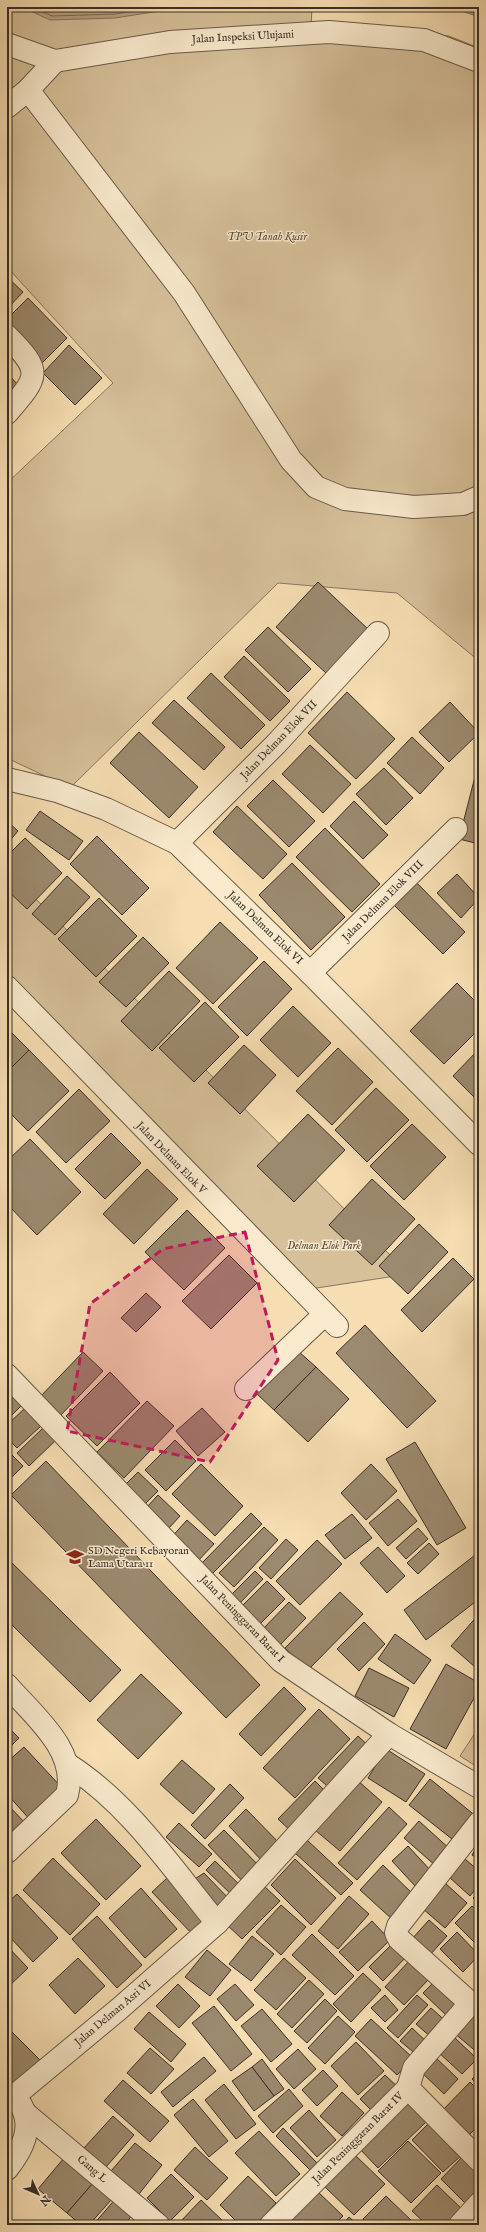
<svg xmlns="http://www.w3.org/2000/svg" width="486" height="2232" viewBox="0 0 486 2232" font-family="'IM FELL English',serif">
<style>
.green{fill:#d6c09a;stroke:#887760}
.water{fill:#b6a283;stroke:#84745e}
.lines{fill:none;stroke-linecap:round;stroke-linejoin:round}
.shore{stroke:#786855;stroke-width:1}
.building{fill:#9c8a6f;stroke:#3a2e27}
.minor-casing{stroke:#695a4a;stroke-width:24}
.minor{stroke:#f9eacd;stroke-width:22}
.marked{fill:#c2185b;fill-opacity:0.2;stroke:#c2185b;stroke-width:3;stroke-dasharray:8 5;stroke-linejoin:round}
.labels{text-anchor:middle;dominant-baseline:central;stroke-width:3;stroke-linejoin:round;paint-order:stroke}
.street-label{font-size:11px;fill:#3a2e27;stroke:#f9eacd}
.park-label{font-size:11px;font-style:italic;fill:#594b3e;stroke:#f9eacd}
.poi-label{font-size:11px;fill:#3a2e27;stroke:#f9eacd;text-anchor:start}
</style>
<rect width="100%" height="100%" fill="#f6deb2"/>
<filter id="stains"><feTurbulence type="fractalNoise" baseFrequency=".005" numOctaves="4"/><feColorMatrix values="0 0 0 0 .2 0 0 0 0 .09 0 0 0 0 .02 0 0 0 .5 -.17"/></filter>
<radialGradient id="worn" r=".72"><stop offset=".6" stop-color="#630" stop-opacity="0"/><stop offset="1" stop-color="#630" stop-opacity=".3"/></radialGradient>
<g class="green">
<path d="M7 7H312L311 29 449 36 479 48V661L397 593 278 583 70 788 7 758V483L113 383 7 267Z"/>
<path d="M7 870 409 1274 310 1289 7 982Z"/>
<path d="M479 1727V1768L460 1756Z"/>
</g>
<g class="water">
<path d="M22 7H185L115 18 50 20Z"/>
<path d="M450 7H479V17Z"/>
</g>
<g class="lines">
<g class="shore">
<path d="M31 7 52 16 115 14 160 7"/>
<path d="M43 7 53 11 128 7"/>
</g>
</g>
<g class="building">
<path d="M7 277 23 292 7 309Z"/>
<path d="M28 298 67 338 41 364 7 330V319Z"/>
<path d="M69 345 102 378 75 405 43 373Z"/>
<path d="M7 373 19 386 7 398Z"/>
<path d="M318 582 368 629 327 674 276 627Z"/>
<path d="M268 627 311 669 288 692 245 650Z"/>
<path d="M244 656 290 701 270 721 224 677Z"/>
<path d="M211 673 265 725 241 749 187 698Z"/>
<path d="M347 692 395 739 356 779 308 733Z"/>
<path d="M174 700 225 747 204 770 152 723Z"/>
<path d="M450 702 479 733 449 762 419 732Z"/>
<path d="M139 732 198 787 169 818 110 763Z"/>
<path d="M412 737 444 768 420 794 387 763Z"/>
<path d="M310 745 351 784 323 813 282 774Z"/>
<path d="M479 761V844L459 839Z"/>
<path d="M384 768 413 798 386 825 356 794Z"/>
<path d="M273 780 315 821 289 847 247 806Z"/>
<path d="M354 801 388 835 363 859 330 826Z"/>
<path d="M237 806 287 854 263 879 213 832Z"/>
<path d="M40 811 83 841 69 860 26 830Z"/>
<path d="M7 821 18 831 7 844Z"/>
<path d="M325 828 380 884 352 912 296 857Z"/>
<path d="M97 836 149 888 122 915 70 864Z"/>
<path d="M25 838 62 873 27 909 7 890V856Z"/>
<path d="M292 863 345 917 311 950 259 895Z"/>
<path d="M457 874 479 898 461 918 437 893Z"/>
<path d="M67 876 90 897 55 935 32 914Z"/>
<path d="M414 880 465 932 443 954 391 902Z"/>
<path d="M99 898 137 936 96 977 58 939Z"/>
<path d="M220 922 258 958 213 1004 176 968Z"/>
<path d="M143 937 169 963 126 1007 99 982Z"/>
<path d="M264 961 292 989 247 1036 218 1007Z"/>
<path d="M169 971 200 1001 152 1051 121 1021Z"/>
<path d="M457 983 479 1005V1029L444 1064 410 1031Z"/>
<path d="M205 1002 239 1037 194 1082 159 1048Z"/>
<path d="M293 1006 331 1043 298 1077 260 1040Z"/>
<path d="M7 1028 29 1050 7 1072Z"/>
<path d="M244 1045 276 1075 240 1114 208 1083Z"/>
<path d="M338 1048 373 1082 332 1125 296 1091Z"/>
<path d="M479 1049V1102L453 1076Z"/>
<path d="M29 1050 69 1091 28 1131 7 1110V1072Z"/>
<path d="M376 1088 409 1120 367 1162 335 1130Z"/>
<path d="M79 1089 110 1121 66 1163 36 1132Z"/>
<path d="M308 1114 345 1150 294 1202 257 1166Z"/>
<path d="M412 1124 446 1157 404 1200 370 1166Z"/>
<path d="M111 1133 141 1163 105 1199 75 1169Z"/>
<path d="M30 1139 81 1192 37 1235 7 1204V1161Z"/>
<path d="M147 1169 178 1199 134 1244 103 1214Z"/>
<path d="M372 1179 415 1219 372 1265 329 1225Z"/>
<path d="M187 1210 225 1248 184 1290 145 1252Z"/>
<path d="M419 1224 448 1252 408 1294 379 1266Z"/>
<path d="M229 1255 257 1283 211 1329 182 1301Z"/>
<path d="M453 1258 474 1279 422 1332 401 1310Z"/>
<path d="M146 1293 161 1307 136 1332 121 1318Z"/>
<path d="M365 1325 436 1401 407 1428 336 1353Z"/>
<path d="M298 1351 316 1367 274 1410 257 1394Z"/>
<path d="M83 1352 103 1371 59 1417 39 1398Z"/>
<path d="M316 1367 349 1399 308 1442 274 1410Z"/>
<path d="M110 1372 140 1403 97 1446 66 1416Z"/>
<path d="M7 1389 22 1405 8 1419 7 1418Z"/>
<path d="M147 1401 174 1426 124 1478 97 1452Z"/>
<path d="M202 1408 225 1432 198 1456 176 1431Z"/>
<path d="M24 1409 41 1426 17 1448 7 1438V1425Z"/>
<path d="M44 1427 56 1440 29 1466 17 1453Z"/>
<path d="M175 1440 196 1461 166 1491 145 1470Z"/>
<path d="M415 1442 466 1528 437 1545 386 1459Z"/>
<path d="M7 1450 23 1466 7 1482Z"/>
<path d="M46 1461 260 1685 226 1718 11 1495Z"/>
<path d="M201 1464 243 1506 215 1536 172 1494Z"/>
<path d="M371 1464 397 1491 366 1520 341 1493Z"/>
<path d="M138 1472 158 1491 145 1504 125 1485Z"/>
<path d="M158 1495 180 1516 168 1529 146 1508Z"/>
<path d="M398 1499 417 1521 388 1546 369 1523Z"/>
<path d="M251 1513 262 1524 209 1577 199 1566Z"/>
<path d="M352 1514 372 1538 345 1559 325 1535Z"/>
<path d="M187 1520 214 1544 195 1564 169 1540Z"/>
<path d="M264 1527 278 1540 234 1587 219 1573Z"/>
<path d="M418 1528 428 1539 406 1559 396 1548Z"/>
<path d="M286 1539 298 1550 271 1579 259 1568Z"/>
<path d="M317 1540 342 1564 300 1605 276 1581Z"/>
<path d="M429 1543 439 1554 418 1574 407 1563Z"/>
<path d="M378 1547 405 1576 387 1593 360 1563Z"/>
<path d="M479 1552V1599L426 1640 404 1610Z"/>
<path d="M7 1558 121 1670 90 1702 7 1620Z"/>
<path d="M255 1571 263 1579 238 1605 229 1597Z"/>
<path d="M267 1581 285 1599 258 1626 240 1608Z"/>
<path d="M340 1592 363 1614 308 1670 285 1648Z"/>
<path d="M289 1602 306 1618 279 1646 262 1630Z"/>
<path d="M479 1614V1662L475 1667 451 1646Z"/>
<path d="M364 1622 385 1644 359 1671 337 1649Z"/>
<path d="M395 1634 431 1660 414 1684 378 1659Z"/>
<path d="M446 1664 479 1683V1689L446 1749 410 1729Z"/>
<path d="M369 1668 409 1688 394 1717 355 1696Z"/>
<path d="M141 1674 182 1713 138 1759 97 1720Z"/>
<path d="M284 1687 306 1709 261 1756 239 1734Z"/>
<path d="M319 1709 350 1739 295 1798 263 1768Z"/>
<path d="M7 1726 19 1738 7 1750Z"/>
<path d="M358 1736 374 1751 335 1793 318 1778Z"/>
<path d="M24 1747 65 1791 32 1822 7 1794V1762Z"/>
<path d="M386 1749 425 1774 406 1802 368 1778Z"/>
<path d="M182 1760 215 1789 193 1814 160 1784Z"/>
<path d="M430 1779 477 1817 457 1843 409 1805Z"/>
<path d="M357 1780 382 1802 340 1851 315 1830Z"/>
<path d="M315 1781 329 1795 293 1833 278 1819Z"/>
<path d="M230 1784 244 1798 205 1839 191 1825Z"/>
<path d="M7 1804 27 1825 7 1844Z"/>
<path d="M389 1807 407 1824 357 1880 338 1863Z"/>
<path d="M246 1809 283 1847 265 1864 229 1826Z"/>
<path d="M96 1819 141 1866 106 1900 61 1853Z"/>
<path d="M419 1821 452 1851 437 1867 404 1838Z"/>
<path d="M179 1823 212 1854 199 1867 166 1837Z"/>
<path d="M224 1830 263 1870 247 1886 208 1845Z"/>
<path d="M307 1840 353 1883 341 1895 295 1853Z"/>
<path d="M479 1843V1859L472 1855Z"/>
<path d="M408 1846 432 1872 416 1887 392 1861Z"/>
<path d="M53 1858 100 1904 70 1935 23 1890Z"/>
<path d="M295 1859 336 1898 311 1925 271 1885Z"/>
<path d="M465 1859 479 1871V1885L470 1896 449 1877Z"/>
<path d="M215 1861 244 1889 235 1898 206 1870Z"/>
<path d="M383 1865 415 1896 393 1920 360 1890Z"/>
<path d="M204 1873 233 1903 216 1920 187 1884Z"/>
<path d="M167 1878 210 1922 195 1937 152 1892Z"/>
<path d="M445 1883 467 1903 445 1928 422 1908Z"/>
<path d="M263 1885 280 1901 242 1939 225 1923Z"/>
<path d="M141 1888 177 1929 145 1958 109 1918Z"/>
<path d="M479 1892V1903L473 1898Z"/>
<path d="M17 1894 58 1938 33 1962 7 1934V1903Z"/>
<path d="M349 1896 369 1914 338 1949 318 1931Z"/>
<path d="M281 1905 306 1927 281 1955 256 1932Z"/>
<path d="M472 1906 479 1912V1947L455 1923Z"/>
<path d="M97 1916 142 1965 117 1988 72 1939Z"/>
<path d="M429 1920 447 1936 429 1956 411 1940Z"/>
<path d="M372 1921 390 1940 358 1971 339 1952Z"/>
<path d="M457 1932 479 1955 463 1972 440 1949Z"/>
<path d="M312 1934 354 1976 335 1995 292 1955Z"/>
<path d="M252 1936 274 1954 251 1981 229 1964Z"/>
<path d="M393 1943 407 1956 383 1981 369 1967Z"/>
<path d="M7 1946 28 1968 7 1988Z"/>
<path d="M207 1950 231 1970 210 1996 185 1977Z"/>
<path d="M78 1958 105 1986 75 2014 49 1985Z"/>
<path d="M284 1958 306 1978 276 2010 254 1990Z"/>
<path d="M411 1959 431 1977 404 2005 385 1987Z"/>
<path d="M363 1973 381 1990 351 2022 333 2004Z"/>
<path d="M437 1979 463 2004 449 2018 423 1993Z"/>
<path d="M309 1980 324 1994 292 2028 277 2014Z"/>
<path d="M178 1984 200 2006 179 2028 156 2006Z"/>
<path d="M235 1984 254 2005 236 2021 217 1999Z"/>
<path d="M385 1995 398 2010 385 2022 371 2008Z"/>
<path d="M417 1995 428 2005 398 2038 387 2028Z"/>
<path d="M325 1999 337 2011 307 2043 294 2031Z"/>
<path d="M214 2006 252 2054 231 2071 192 2023Z"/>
<path d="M474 2007 479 2012V2054L453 2032Z"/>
<path d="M431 2008 448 2023 433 2039 416 2024Z"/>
<path d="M262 2009 292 2044 271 2062 241 2026Z"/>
<path d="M149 2012 186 2044 171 2062 134 2029Z"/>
<path d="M338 2016 355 2032 325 2064 308 2048Z"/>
<path d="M371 2019 413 2058 397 2075 355 2036Z"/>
<path d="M7 2027 42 2062 7 2090Z"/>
<path d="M412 2028 429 2044 418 2056 400 2041Z"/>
<path d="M452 2035 477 2059 462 2074 437 2051Z"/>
<path d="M356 2042 384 2071 358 2095 331 2066Z"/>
<path d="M150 2048 174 2069 151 2094 127 2073Z"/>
<path d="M298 2049 316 2069 294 2089 276 2069Z"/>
<path d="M432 2054 458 2079 444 2094 418 2069Z"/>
<path d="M204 2057 216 2071 173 2107 161 2092Z"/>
<path d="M262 2059 284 2089 274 2096 252 2067Z"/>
<path d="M252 2067 274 2096 254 2111 232 2081Z"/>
<path d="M323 2070 338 2086 317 2106 302 2090Z"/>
<path d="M479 2072V2086L472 2079Z"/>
<path d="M385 2075 401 2090 376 2115 360 2099Z"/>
<path d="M123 2080 169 2121 150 2142 104 2101Z"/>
<path d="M470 2082 479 2091V2125L466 2138 440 2113Z"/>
<path d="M224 2084 256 2124 236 2139 205 2100Z"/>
<path d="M289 2089 303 2106 273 2133 258 2116Z"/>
<path d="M342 2092 364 2113 342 2136 320 2116Z"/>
<path d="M193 2099 228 2141 209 2157 174 2115Z"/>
<path d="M406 2099 427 2121 378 2168 357 2146Z"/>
<path d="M309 2110 336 2140 317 2157 290 2128Z"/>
<path d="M113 2116 134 2135 106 2167 84 2148Z"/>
<path d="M431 2121 463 2154 443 2172 412 2140Z"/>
<path d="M283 2128 319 2165 312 2172 276 2136Z"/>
<path d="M259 2131 300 2174 276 2196 235 2153Z"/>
<path d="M479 2134V2151L470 2143Z"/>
<path d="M408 2141 441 2173 411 2203 378 2171Z"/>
<path d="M135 2143 162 2165 139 2194 111 2171Z"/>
<path d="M195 2147 228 2178 207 2200 174 2170Z"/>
<path d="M355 2155 385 2184 354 2215 324 2186Z"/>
<path d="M464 2155 479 2170V2199L470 2208 441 2179Z"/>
<path d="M64 2158 93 2183 67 2213 38 2189Z"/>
<path d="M171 2174 194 2197 170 2221 147 2198Z"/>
<path d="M248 2176 276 2203 256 2225H240L220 2205Z"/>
<path d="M93 2183 112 2199 89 2225H81L67 2213Z"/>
<path d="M437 2185 466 2213 454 2225H427L412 2211Z"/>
<path d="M314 2188 343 2216 334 2225H278Z"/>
<path d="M386 2196 416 2225H369L363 2219Z"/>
<path d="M117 2197 135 2212 124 2225H93Z"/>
<path d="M201 2200 225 2223 223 2225H181L179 2223Z"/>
<path d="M137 2217 146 2225H130Z"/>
<path d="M349 2217 358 2225H342Z"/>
</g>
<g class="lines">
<g class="minor-casing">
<g id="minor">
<path d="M7 44 55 61 170 42 329 32 424 40 479 61"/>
<path d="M55 61 28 90 184 293 291 460 316 487 345 499 414 507 463 504 479 497"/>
<path d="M7 107 28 90"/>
<path d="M7 336C43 372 39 376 7 413"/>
<path d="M7 779 57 791 106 809 177 843 310 973 479 1144"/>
<path d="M177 843 276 744 378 633"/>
<path d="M310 973 456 829"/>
<path d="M7 987 337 1326"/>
<path d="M7 1375 281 1661 389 1734 479 1787"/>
<path d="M246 1389 325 1314"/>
<path d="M7 1685C33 1715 79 1751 67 1795L7 1852"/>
<path d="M67 1764C129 1803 171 1867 217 1923"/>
<path d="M408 2088 414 2068 467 2007 468 2001 399 1939 396 1933 398 1926 479 1823"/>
<path d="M7 2102 119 2009 217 1923 389 1734"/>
<path d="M26 2114 158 2225"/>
<path d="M7 2169C22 2150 34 2128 21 2105"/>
<path d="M271 2225 408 2088 479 2160"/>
<path d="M460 2225 479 2204"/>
</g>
</g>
<use href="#minor" class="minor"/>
</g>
<path class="marked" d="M245 1232 278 1360 210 1462 67 1431 90 1304 163 1249Z"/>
<defs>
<g id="school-bare" transform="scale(1.38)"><path d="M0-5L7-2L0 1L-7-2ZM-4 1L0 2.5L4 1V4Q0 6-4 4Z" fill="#8f2418" stroke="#f9eacd" stroke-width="2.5" paint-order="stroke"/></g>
</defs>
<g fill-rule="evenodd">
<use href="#school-bare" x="75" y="1557"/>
</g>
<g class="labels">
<g class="street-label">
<text transform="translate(243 37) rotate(-3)">Jalan Inspeksi Ulujami</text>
<text transform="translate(279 740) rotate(-46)">Jalan Delman Elok VII</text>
<text transform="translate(383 901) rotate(-45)">Jalan Delman Elok VIII</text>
<text transform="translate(265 928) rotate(44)">Jalan Delman Elok VI</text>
<text transform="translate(171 1158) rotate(46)">Jalan Delman Elok V</text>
<text transform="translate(242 1619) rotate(46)">Jalan Peninggaran Barat I</text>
<text transform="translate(113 2013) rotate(-40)">Jalan Delman Asri VI</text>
<text transform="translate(358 2138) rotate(-45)">Jalan Peninggaran Barat IV</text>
<text transform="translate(92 2169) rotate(40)">Gang L</text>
</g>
<g class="park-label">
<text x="267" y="237">TPU Tanah Kusir</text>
<text x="324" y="1246">Delman Elok Park</text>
</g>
<g class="poi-label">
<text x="88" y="1551">SD Negeri Kebayoran<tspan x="88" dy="13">Lama Utara 11</tspan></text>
</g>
</g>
<rect width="486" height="2232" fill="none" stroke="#f6deb2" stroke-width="24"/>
<rect x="8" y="8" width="470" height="2216" fill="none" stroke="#3a2e27" stroke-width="2"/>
<rect x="12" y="12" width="462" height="2208" fill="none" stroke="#3a2e27"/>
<g transform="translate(38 2194) rotate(134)" stroke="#f9eacd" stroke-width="3" paint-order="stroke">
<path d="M0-3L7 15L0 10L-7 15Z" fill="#3a2e27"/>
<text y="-6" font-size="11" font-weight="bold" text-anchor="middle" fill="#3a2e27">N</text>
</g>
<rect width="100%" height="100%" filter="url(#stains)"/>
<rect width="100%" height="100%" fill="url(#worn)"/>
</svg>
